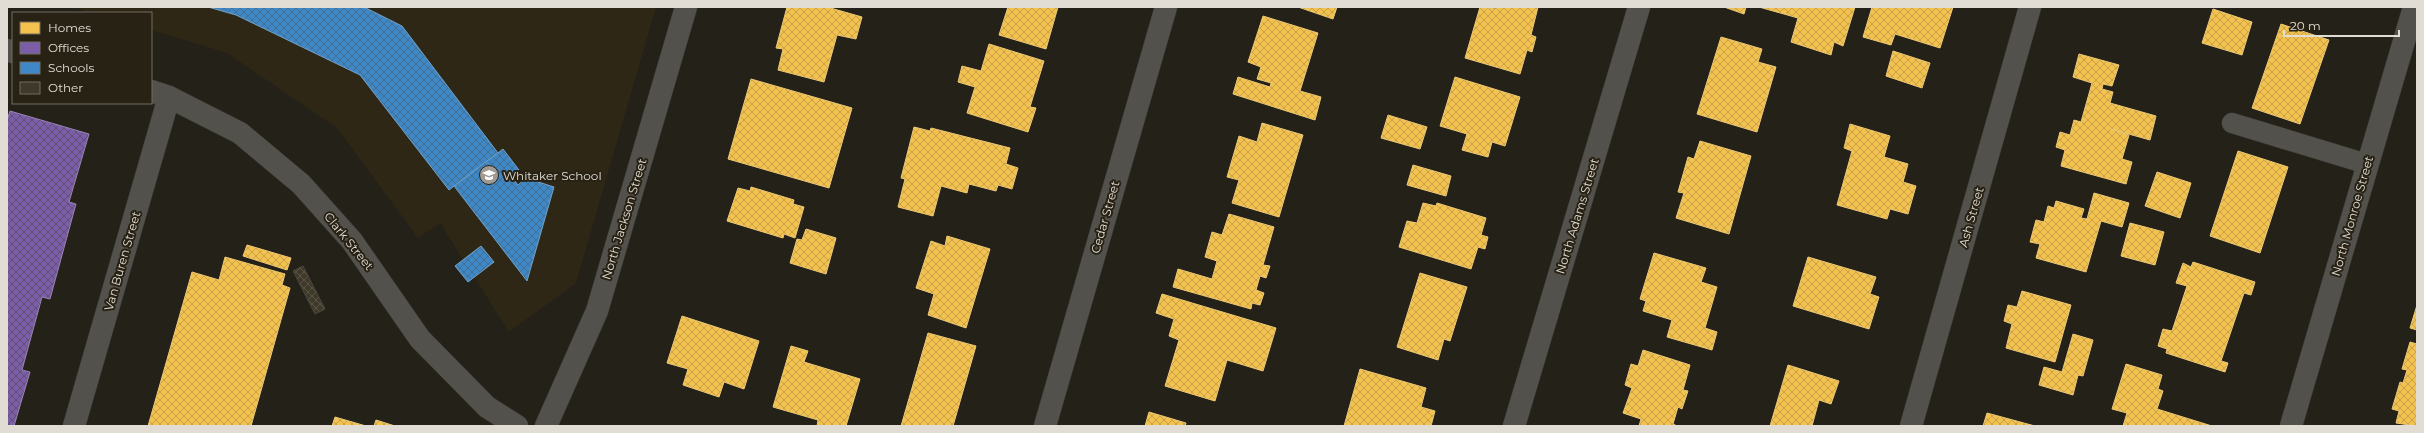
<svg xmlns="http://www.w3.org/2000/svg" width="2424" height="433" viewBox="0 0 2424 433" font-family="Montserrat,sans-serif">
<style>
.built{fill:#2f2716}
.homes{fill:url(#homes-cross-hatch);stroke:#edc976}
.offices{fill:url(#offices-cross-hatch);stroke:#9a84b5}
.schools{fill:url(#schools-cross-hatch);stroke:#70a2ca}
.building{fill:url(#building-cross-hatch);stroke:#494640}
.lines{fill:none;stroke-linecap:round;stroke-linejoin:round}
.service-casing{stroke:#3f3c37;stroke-width:21}
.minor-casing{stroke:#3f3c37;stroke-width:23}
.service{stroke:#53514b;stroke-width:20}
.minor{stroke:#53514b;stroke-width:22}
.labels{text-anchor:middle;dominant-baseline:central;stroke-width:4;stroke-linejoin:round;paint-order:stroke}
.poi-label{font-size:12px;fill:#e1ddd5;stroke:#282215;text-anchor:start}
.street-label{font-size:12px;fill:#e1ddd5;stroke:#282215}
</style>
<defs>
<pattern id="homes-cross-hatch" width="8" height="8" patternUnits="userSpaceOnUse"><rect width="8" height="8" fill="#f2c14e"/><path d="M0 0l8 8M0 8l8-8" fill="none" stroke="#c6a14a"/></pattern>
<pattern id="offices-cross-hatch" width="8" height="8" patternUnits="userSpaceOnUse"><rect width="8" height="8" fill="#7b5ea7"/><path d="M0 0l8 8M0 8l8-8" fill="none" stroke="#605074"/></pattern>
<pattern id="schools-cross-hatch" width="8" height="8" patternUnits="userSpaceOnUse"><rect width="8" height="8" fill="#3f88c5"/><path d="M0 0l8 8M0 8l8-8" fill="none" stroke="#417096"/></pattern>
<pattern id="building-cross-hatch" width="8" height="8" patternUnits="userSpaceOnUse"><rect width="8" height="8" fill="#3f3929"/><path d="M0 0l8 8M0 8l8-8" fill="none" stroke="#5a5547"/></pattern>
</defs>
<rect width="100%" height="100%" fill="#242119"/>
<path class="built" d="M72 7H656L576 283 509 332 440 223 418 238 337 128 227 53 151 30V13H92Z"/>
<g class="homes">
<path d="M787 7H827L862 17 856 39 837 35 824 82 778 70 783 49 776 48Z"/>
<path d="M1008 7H1058L1046 49 999 35Z"/>
<path d="M1298 7H1337L1333 19Z"/>
<path d="M1480 7 1496 9V7H1538L1531 35 1536 37 1532 52 1527 50 1520 74 1465 58Z"/>
<path d="M1724 7H1746L1744 14Z"/>
<path d="M1759 7H1855L1843 46 1834 42 1831 55 1791 42 1798 18Z"/>
<path d="M1872 7H1953L1940 48 1895 34 1891 45 1863 37Z"/>
<path d="M2213 9 2252 22 2242 55 2202 43Z"/>
<path d="M1263 16 1318 33 1300 91 1321 97 1315 120 1233 94 1238 77 1270 87 1271 83 1257 79 1261 67 1248 62Z"/>
<path d="M2281 24 2329 40 2300 124 2252 108Z"/>
<path d="M1721 37 1762 49 1758 62 1776 67 1757 132 1697 114Z"/>
<path d="M989 44 1044 61 1030 107 1036 108 1028 132 967 113 975 87 958 82 962 66 981 71Z"/>
<path d="M1893 51 1930 63 1922 88 1886 76Z"/>
<path d="M2079 54 2119 65 2112 86 2103 84 2102 89 2113 92 2110 103 2156 116 2150 140 2111 129 2129 135 2122 159 2132 162 2126 184 2061 166 2065 150 2056 147 2060 132 2070 135 2074 120 2081 122 2092 83 2073 77Z"/>
<path d="M1455 77 1520 97 1505 146 1492 142 1488 157 1462 150 1467 134 1440 126Z"/>
<path d="M751 79 852 108 829 188 728 159Z"/>
<path d="M1388 115 1427 127 1420 149 1381 138Z"/>
<path d="M1262 123 1303 135 1279 217 1232 203 1239 180 1227 177 1239 136 1257 142Z"/>
<path d="M1850 124 1890 136 1884 157 1908 164 1903 182 1916 186 1908 214 1890 209 1887 219 1837 205 1852 151 1844 148Z"/>
<path d="M914 127 930 131 931 128 1010 148 1006 164 1018 168 1012 189 998 185 996 191 969 184 967 193 941 186 933 216 898 207 905 179 901 178Z"/>
<path d="M1700 141 1751 156 1729 234 1676 218 1684 193 1678 192 1688 157 1694 159Z"/>
<path d="M2238 151 2288 167 2260 253 2210 236Z"/>
<path d="M1413 165 1451 176 1446 196 1407 185Z"/>
<path d="M2157 172 2191 183 2180 218 2145 206Z"/>
<path d="M751 187 794 200 793 204 804 207 795 238 784 234 783 238 727 221 738 188 750 191Z"/>
<path d="M2094 193 2129 203 2122 227 2101 221 2086 272 2036 258 2040 244 2030 242 2036 220 2044 222 2048 206 2054 208 2056 201 2084 209 2081 218 2087 219Z"/>
<path d="M1423 203 1436 206 1437 203 1486 218 1481 235 1488 237 1485 249 1478 247 1471 269 1399 247 1407 221 1417 223Z"/>
<path d="M1229 214 1274 227 1263 265 1270 266 1266 278 1260 276 1256 290 1264 293 1260 305 1252 303 1251 309 1173 287 1178 269 1212 279 1217 261 1205 257 1212 232 1222 235Z"/>
<path d="M2130 223 2164 232 2155 265 2121 256Z"/>
<path d="M806 229 836 238 826 274 790 263 797 239 802 240Z"/>
<path d="M947 236 990 249 966 328 928 315 934 294 916 288 931 241 945 246Z"/>
<path d="M247 245 291 258 287 270 243 256Z"/>
<path d="M1654 253 1706 268 1701 282 1717 287 1705 328 1717 332 1712 350 1667 337 1672 320 1643 311 1646 301 1640 299Z"/>
<path d="M225 257 285 274 282 285 290 288 251 426H148L192 272 219 280Z"/>
<path d="M1808 257 1876 277 1870 294 1879 297 1869 329 1793 306Z"/>
<path d="M2193 262 2255 282 2251 295 2244 293 2221 361 2228 363 2225 372 2166 353 2167 349 2158 346 2163 329 2172 331 2187 286 2176 283 2183 263 2191 267Z"/>
<path d="M1420 273 1467 287 1450 341 1444 339 1438 360 1397 347Z"/>
<path d="M2022 291 2071 305 2055 362 2006 348 2012 324 2004 321 2008 305 2017 307Z"/>
<path d="M1162 294 1276 328 1263 371 1227 360 1215 401 1165 386 1179 340 1169 336 1174 319 1156 313Z"/>
<path d="M2417 305V330L2410 328Z"/>
<path d="M682 316 759 341 744 389 724 382 719 397 683 385 688 369 667 363Z"/>
<path d="M928 333 976 346 953 426H901Z"/>
<path d="M2073 334 2093 340 2083 376 2078 375 2073 395 2039 385 2044 367 2062 372Z"/>
<path d="M2410 342 2417 344V426L2396 423 2399 411 2392 409 2400 382 2403 383 2407 370 2402 369Z"/>
<path d="M791 346 808 351 804 362 860 379 846 426H817L818 420 773 407Z"/>
<path d="M1643 350 1690 365 1683 390 1688 391 1682 409 1678 407 1673 424 1677 426H1639L1641 419 1623 413 1632 388 1625 385 1631 364 1638 366Z"/>
<path d="M2126 364 2162 375 2158 389 2163 391 2157 409 2212 426H2123L2127 413 2112 409Z"/>
<path d="M1788 365 1839 381 1831 404 1819 400 1812 426H1770Z"/>
<path d="M1360 369 1426 388 1421 407 1435 411 1431 426H1344Z"/>
<path d="M1149 412 1186 423 1185 426H1145Z"/>
<path d="M1987 413 2035 426H1983Z"/>
<path d="M335 417 366 426H332Z"/>
<path d="M376 420 395 426H374Z"/>
</g>
<path class="offices" d="M10 111 89 134 69 202 76 204 50 299 42 297 22 370 30 372 14 426H7V120Z"/>
<g class="schools">
<path d="M208 7H364L402 26 498 153 449 190 360 75 236 15Z"/>
<path d="M503 149 519 170 511 176 518 185 526 178 554 187 527 281 454 186Z"/>
<path d="M481 246 494 262 468 282 455 266Z"/>
</g>
<path class="building" d="M303 266 325 309 315 314 293 271Z"/>
<g class="lines">
<g class="service-casing">
<path id="service" d="M2232 123 2367 164"/>
</g>
<g class="minor-casing">
<g id="minor">
<path d="M7 50 13 52"/>
<path d="M151 91 169 97 240 133 301 184 352 241 420 339 487 407 517 426"/>
<path d="M74 426 169 97"/>
<path d="M546 426 597 311 686 7"/>
<path d="M1045 426 1166 7"/>
<path d="M1514 426 1639 7"/>
<path d="M1911 426 2030 7"/>
<path d="M2291 426 2414 7"/>
</g>
</g>
<use href="#service" class="service"/>
<use href="#minor" class="minor"/>
</g>
<defs>
<g id="school-disc" transform="scale(1)"><circle r="9.5" fill="#9f9b93" stroke="#282215"/><path d="M0-5L7-2L0 1L-7-2ZM-4 1L0 2.5L4 1V4Q0 6-4 4Z" fill="#fff"/></g>
</defs>
<g fill-rule="evenodd">
<use href="#school-disc" x="489" y="175"/>
</g>
<g class="labels">
<g class="poi-label">
<text x="503" y="175">Whitaker School</text>
</g>
<g class="street-label">
<text transform="translate(1577 216) rotate(-73)">North Adams Street</text>
<text transform="translate(2352 216) rotate(-74)">North Monroe Street</text>
<text transform="translate(1105 217) rotate(-74)">Cedar Street</text>
<text transform="translate(1971 217) rotate(-74)">Ash Street</text>
<text transform="translate(624 219) rotate(-73)">North Jackson Street</text>
<text transform="translate(349 241) rotate(51)">Clark Street</text>
<text transform="translate(122 261) rotate(-74)">Van Buren Street</text>
</g>
</g>
<rect width="2424" height="433" fill="none" stroke="#e1ddd5" stroke-width="16"/>
<rect x="12" y="12" width="140" height="92" fill="#282215" stroke="#726d62"/>
<rect x="20" y="22" width="20" height="12" fill="#f2c14e" stroke="#726d62"/>
<text x="48" y="32" font-size="12" fill="#e1ddd5">Homes</text>
<rect x="20" y="42" width="20" height="12" fill="#7b5ea7" stroke="#726d62"/>
<text x="48" y="52" font-size="12" fill="#e1ddd5">Offices</text>
<rect x="20" y="62" width="20" height="12" fill="#3f88c5" stroke="#726d62"/>
<text x="48" y="72" font-size="12" fill="#e1ddd5">Schools</text>
<rect x="20" y="82" width="20" height="12" fill="#3f3929" stroke="#726d62"/>
<text x="48" y="92" font-size="12" fill="#e1ddd5">Other</text>
<path d="M2284 30v6h115v-6" fill="none" stroke="#e1ddd5" stroke-width="2"/>
<text x="2290" y="30" font-size="12" fill="#e1ddd5" stroke="#282215" stroke-width="3" paint-order="stroke">20 m</text>
</svg>
